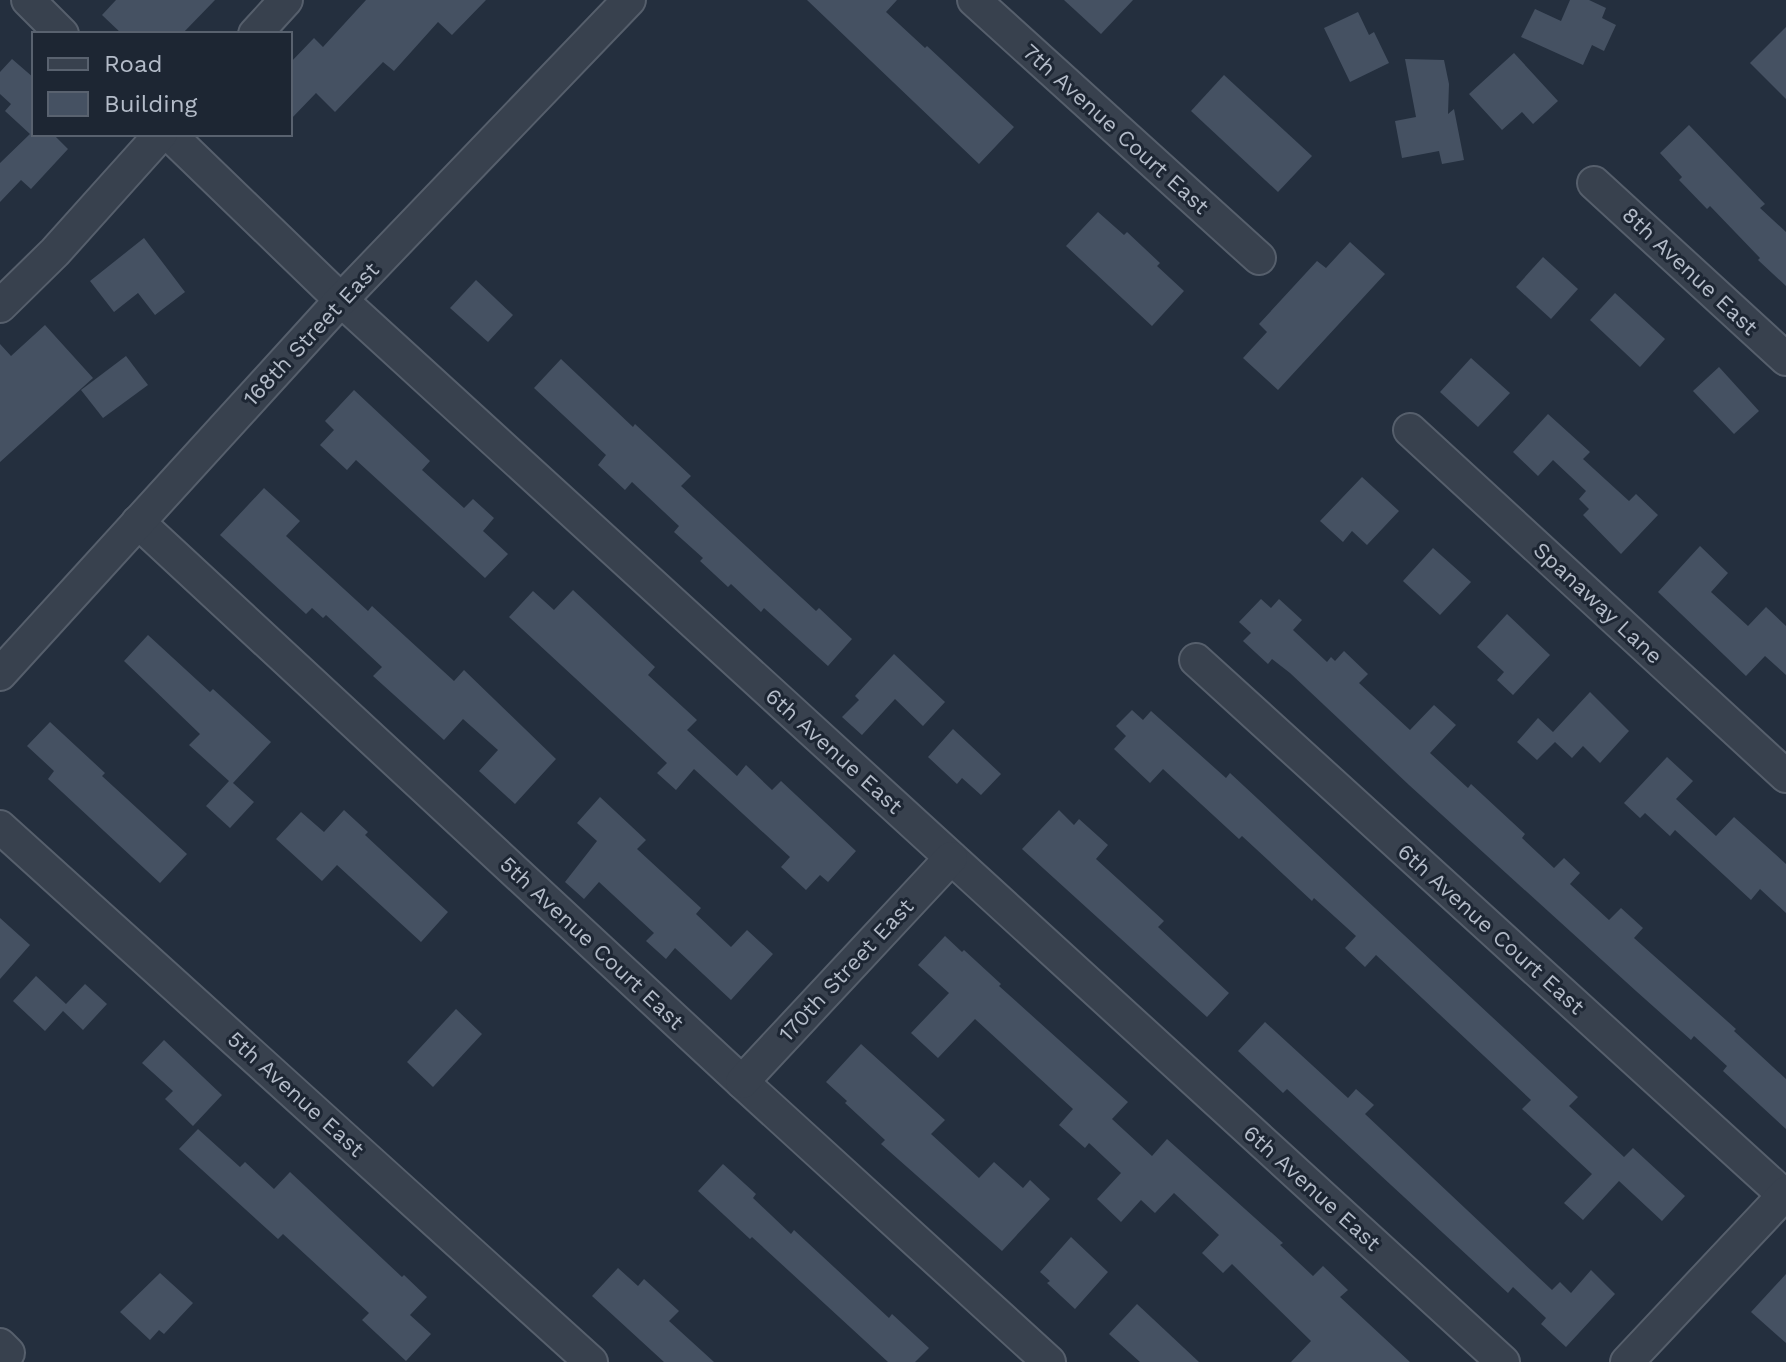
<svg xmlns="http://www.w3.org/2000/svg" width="1786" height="1362" viewBox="0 0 1786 1362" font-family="'Work Sans',sans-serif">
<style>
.building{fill:#455162}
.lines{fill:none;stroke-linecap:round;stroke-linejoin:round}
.minor-casing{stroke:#565f6c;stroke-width:36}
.minor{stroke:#38414e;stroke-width:32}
.labels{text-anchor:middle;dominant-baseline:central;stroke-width:6;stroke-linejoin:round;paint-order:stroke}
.street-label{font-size:22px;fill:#b4bcc9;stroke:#1d2633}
</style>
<rect width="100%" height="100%" fill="#242f3e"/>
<g class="building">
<path d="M116 0H215L182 34H122L102 15Z"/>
<path d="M366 0H486L452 35 438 22 394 71 383 62 335 112 316 93 290 120V63L314 38 323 47Z"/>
<path d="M807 0H897L886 12 925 48 927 46 1014 127 979 164Z"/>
<path d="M1064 0H1133L1101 34Z"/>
<path d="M1570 0H1589L1606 8 1602 18 1616 25 1604 51 1592 45 1583 65 1521 37 1535 9 1561 21Z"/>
<path d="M1358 12 1369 35 1374 32 1389 63 1350 82 1324 28Z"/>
<path d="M1786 27V99L1750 63Z"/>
<path d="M1514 53 1558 101 1533 124 1522 112 1502 130 1469 94Z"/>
<path d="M12 59 34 78V134H53L68 149 31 189 21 180 0 202V163L30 134 5 111 11 104 0 94V72Z"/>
<path d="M1405 59 1444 60 1449 84 1448 114 1454 109 1464 160 1442 164 1439 151 1402 158 1395 121 1416 117Z"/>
<path d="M1224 75 1312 156 1278 192 1191 111Z"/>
<path d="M1689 125 1765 204 1760 208 1786 232V286L1758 260 1760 258 1710 206 1707 209 1679 180 1682 177 1660 153Z"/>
<path d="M1098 212 1124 235 1127 232 1160 263 1157 266 1184 291 1152 326 1066 246Z"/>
<path d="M144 238 185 292 155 315 138 293 114 312 90 281Z"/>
<path d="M1350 242 1385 274 1278 390 1243 358 1267 332 1259 324 1317 261 1326 268Z"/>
<path d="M1543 257 1578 289 1551 319 1516 287Z"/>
<path d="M476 280 513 315 488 342 450 308Z"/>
<path d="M1615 293 1665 339 1640 367 1590 320Z"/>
<path d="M45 325 93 378 0 462V344L11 356Z"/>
<path d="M126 356 148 385 103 418 81 390Z"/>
<path d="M1471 358 1510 393 1478 427 1440 392Z"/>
<path d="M561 359 633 427 635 424 691 476 681 486 816 611 819 608 852 639 828 666 764 608 761 612 731 584 728 587 700 561 703 558 674 532 679 526 632 482 625 490 598 465 606 455 534 388Z"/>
<path d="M1719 367 1759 411 1734 434 1693 391Z"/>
<path d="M354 390 430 461 422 470 464 508 473 499 494 518 483 531 508 554 485 578 356 460 347 470 320 445 334 430 325 421Z"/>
<path d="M1548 414 1590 452 1583 459 1629 501 1636 494 1658 515 1621 554 1583 515 1589 509 1579 499 1586 491 1553 460 1538 476 1513 452Z"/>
<path d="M1362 477 1399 511 1367 545 1352 531 1343 542 1320 521Z"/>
<path d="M264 488 300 521 286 536 368 611 372 606 454 681 464 670 556 759 515 804 479 771 498 750 463 719 444 740 373 676 382 667 326 615 323 618 312 608 306 614 220 535Z"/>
<path d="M1700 546 1728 573 1711 592 1748 626 1766 607 1786 626V675L1765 656 1746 676 1658 592Z"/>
<path d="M1433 548 1471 582 1440 615 1403 581Z"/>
<path d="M573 590 655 667 648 675 697 720 687 730 737 776 746 765 772 790 781 781 856 851 828 882 820 875 806 890 781 867 790 857 694 769 676 790 657 773 667 763 509 617 533 591 554 610Z"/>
<path d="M1261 599 1271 608 1279 599 1302 620 1293 630 1327 662 1331 657 1335 661 1344 651 1368 674 1359 683 1410 730 1434 705 1456 725 1430 753 1468 788 1471 784 1525 834 1522 838 1554 868 1564 858 1580 873 1570 884 1609 920 1621 908 1643 928 1634 938 1736 1029 1734 1031 1786 1079V1129L1723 1071 1727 1066 1694 1036 1691 1040 1636 991 1409 785 1290 673 1272 659 1268 664 1243 641 1251 633 1239 622Z"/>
<path d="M1507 614 1550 655 1513 695 1497 680 1504 672 1477 647Z"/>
<path d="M148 635 210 692 213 689 271 742 233 783 254 802 230 828 206 806 229 781 189 745 200 734 124 661Z"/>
<path d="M894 654 945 702 923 726 895 699 862 735 842 717 859 700 855 696Z"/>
<path d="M1590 692 1629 731 1600 763 1583 746 1572 758 1555 742 1537 760 1517 742 1538 718 1553 732Z"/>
<path d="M1132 710 1143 720 1151 711 1226 778 1230 773 1578 1097 1569 1106 1624 1157 1633 1148 1685 1196 1662 1221 1619 1181 1583 1220 1564 1203 1592 1174 1522 1109 1531 1100 1376 955 1365 967 1345 948 1356 936 1314 898 1312 901 1242 836 1239 839 1163 769 1150 783 1114 749 1126 736 1116 726Z"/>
<path d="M50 722 105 773 102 776 187 854 160 883 48 779 54 771 27 746Z"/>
<path d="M953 729 1001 774 981 795 962 778 957 784 928 757Z"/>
<path d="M1667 757 1693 781 1676 799 1716 836 1734 817 1786 864V913L1760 889 1751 900 1675 830 1670 836 1645 813 1640 818 1624 803Z"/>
<path d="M600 797 646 840 637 849 701 908 696 914 731 947 747 930 773 954 731 1000 675 948 666 959 646 941 654 933 599 882 584 899 565 882 597 841 577 823Z"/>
<path d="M344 810 368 832 365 835 448 912 421 942 337 865 322 881 276 839 301 812 324 832Z"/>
<path d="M1059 810 1074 825 1079 819 1108 845 1096 859 1164 921 1158 927 1229 993 1207 1017 1022 849Z"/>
<path d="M0 918 30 945 0 979Z"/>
<path d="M945 936 962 952 964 950 1001 984 999 986 1128 1102 1112 1119 1152 1156 1167 1139 1283 1243 1280 1245 1313 1276 1323 1266 1348 1290 1340 1297 1410 1362H1291L1311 1341 1232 1264 1223 1273 1202 1253 1219 1235 1174 1193 1155 1213 1141 1200 1121 1222 1097 1199 1121 1173 1089 1143 1085 1148 1059 1125 1073 1109 975 1019 938 1058 911 1033 949 993 918 965Z"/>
<path d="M36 976 66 1004 85 984 107 1004 83 1030 63 1011 45 1031 13 1001Z"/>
<path d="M456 1009 482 1034 433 1087 407 1062Z"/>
<path d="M1265 1022 1348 1098 1356 1089 1374 1105 1365 1114 1552 1290 1560 1282 1571 1293 1591 1270 1615 1294 1566 1347 1541 1324 1546 1318 1513 1287 1508 1293 1287 1089 1283 1093 1238 1051Z"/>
<path d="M164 1040 222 1095 193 1126 165 1099 173 1091 142 1063Z"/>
<path d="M861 1044 945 1120 931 1134 979 1178 994 1162 1023 1188 1030 1180 1050 1199 1002 1251 881 1144 885 1140 845 1103 847 1101 826 1082Z"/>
<path d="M198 1129 240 1167 245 1162 274 1189 290 1172 402 1277 404 1275 427 1297 410 1315 431 1334 406 1361 362 1320 369 1313 283 1234 278 1239 179 1149Z"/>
<path d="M723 1164 756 1194 753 1198 791 1234 794 1230 889 1318 892 1314 929 1348 915 1362H888L752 1237 750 1239 698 1191Z"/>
<path d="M1071 1237 1108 1272 1075 1309 1047 1283 1050 1281 1040 1272Z"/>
<path d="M618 1268 638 1286 644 1279 679 1311 669 1321 714 1362H664L592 1296Z"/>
<path d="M160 1273 193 1303 164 1334 159 1330 150 1340 120 1312Z"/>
<path d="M1786 1274V1343L1751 1312Z"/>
<path d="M1137 1304 1199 1362H1140L1109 1334Z"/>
</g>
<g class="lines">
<g class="minor-casing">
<g id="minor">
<path d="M28 0 62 34"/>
<path d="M974 0 1259 258"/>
<path d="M255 34 286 0"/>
<path d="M169 134 341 300 1503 1362"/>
<path d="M1594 183 1786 359"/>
<path d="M0 306 55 252 161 134"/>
<path d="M1410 430 1786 776"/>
<path d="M138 522 742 1082 1049 1362"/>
<path d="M1196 660 1786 1197"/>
<path d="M0 674 341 300 629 0"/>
<path d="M0 827 591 1362"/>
<path d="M742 1082 951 858"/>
<path d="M0 1345 8 1353 0 1362"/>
<path d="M1627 1362 1786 1193"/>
</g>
</g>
<use href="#minor" class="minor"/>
</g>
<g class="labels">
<g class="street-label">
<text transform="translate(1116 129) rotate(42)">7th Avenue Court East</text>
<text transform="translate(1690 271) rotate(43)">8th Avenue East</text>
<text transform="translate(311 334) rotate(-47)">168th Street East</text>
<text transform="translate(1598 603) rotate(43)">Spanaway Lane</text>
<text transform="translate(834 751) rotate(42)">6th Avenue East</text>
<text transform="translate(1491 929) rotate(42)">6th Avenue Court East</text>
<text transform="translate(592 943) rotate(43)">5th Avenue Court East</text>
<text transform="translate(846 970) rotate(-47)">170th Street East</text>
<text transform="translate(296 1094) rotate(42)">5th Avenue East</text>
<text transform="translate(1312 1188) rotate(42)">6th Avenue East</text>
</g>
</g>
<rect x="32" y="32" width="260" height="104" fill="#1d2633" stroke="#59626f" stroke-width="2"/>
<rect x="48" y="58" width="40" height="12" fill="#38414e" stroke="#59626f" stroke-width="2"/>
<text x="104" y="72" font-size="24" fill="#b4bcc9">Road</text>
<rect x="48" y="92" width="40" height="24" fill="#455162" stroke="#59626f" stroke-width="2"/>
<text x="104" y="112" font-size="24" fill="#b4bcc9">Building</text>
</svg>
